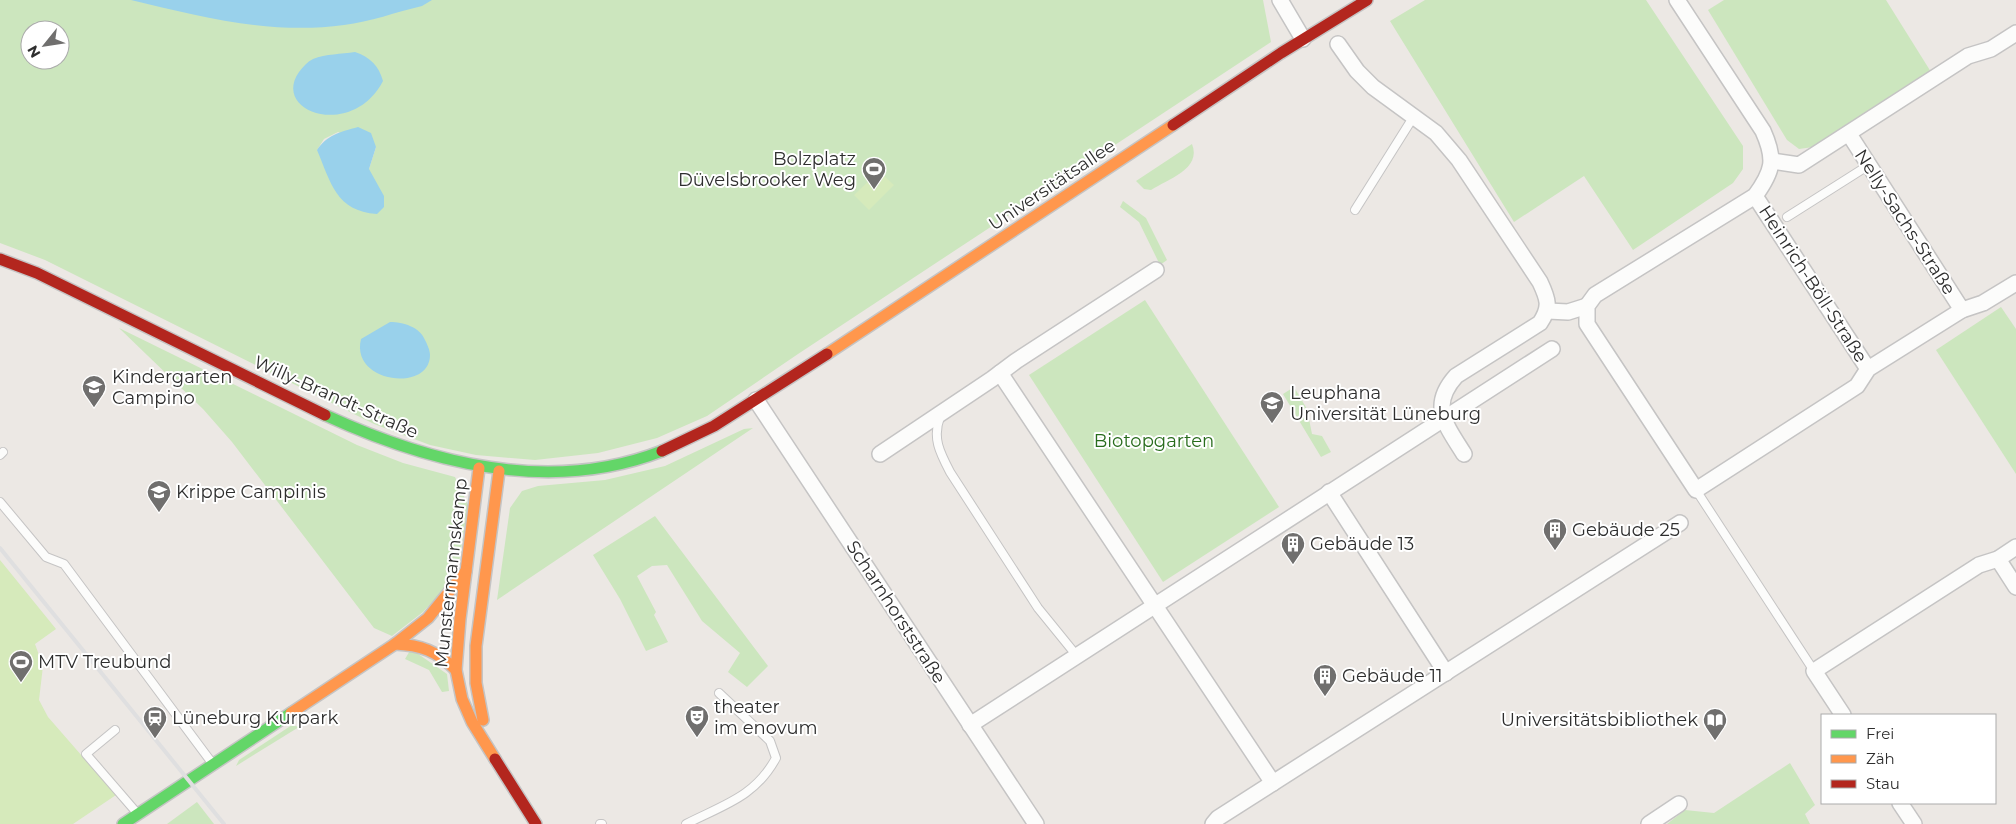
<svg xmlns="http://www.w3.org/2000/svg" width="2016" height="824" viewBox="0 0 2016 824" font-family="Montserrat,sans-serif">
<style>
.green{fill:#cce6be;fill-rule:evenodd}
.pitch{fill:#d6eabb}
.water{fill:#99d1eb}
.lines{fill:none;stroke-linecap:round;stroke-linejoin:round}
.lane-casing{stroke:#c5c4c4;stroke-width:10}
.street-casing{stroke:#c5c4c4;stroke-width:18}
.fast-casing{stroke:#c5c4c4;stroke-width:14}
.slow-casing{stroke:#c5c4c4;stroke-width:14}
.jam-casing{stroke:#c5c4c4;stroke-width:14}
.lane{stroke:#fcfcfb;stroke-width:8}
.street{stroke:#fcfcfb;stroke-width:15}
.fast{stroke:#63d668;stroke-width:11}
.slow{stroke:#ff974d;stroke-width:11}
.jam{stroke:#b3261e;stroke-width:11}
.rail{stroke:#dfdfe0;stroke-width:4}
.labels{text-anchor:middle;dominant-baseline:central;stroke-width:4;stroke-linejoin:round;paint-order:stroke}
.poi-label{font-size:18px;fill:#2e2e2e;stroke:#fff;text-anchor:start}
.street-label{font-size:18px;fill:#2e2e2e;stroke:#fff}
.park-label{font-size:18px;fill:#286c1c;stroke:#fff}
</style>
<rect width="100%" height="100%" fill="#ece8e4"/>
<g class="green">
<path d="M0 0H1263L1271 42 798 354 707 416 657 438 598 453 535 460 476 455 430 445 374 424 45 260 0 243ZM30 30H60V60H30ZM338 132 376 147 369 169 317 150 324 139Z"/>
<path d="M1425 0H1646L1743 146V169L1733 183 1633 250 1584 176 1514 222 1390 21Z"/>
<path d="M1724 0H1886L1931 72 1813 147 1799 149 1787 140 1708 10Z"/>
<path d="M1192 144C1202 169 1168 179 1151 190L1144 189 1136 181Z"/>
<path d="M1123 201 1146 218 1167 260 1160 265 1139 222 1120 207Z"/>
<path d="M1145 300 1279 507 1163 582 1029 375Z"/>
<path d="M2001 307 2016 329V474L1936 350Z"/>
<path d="M119 328 357 445 403 463 455 477 468 505 457 575 423 612 392 636 374 628 232 442 203 409Z"/>
<path d="M1294 387 1307 409 1312 434 1322 436 1331 452 1321 457 1283 394Z"/>
<path d="M753 428 497 600 510 508 522 491 538 486 605 480 665 466 744 429Z"/>
<path d="M655 516 768 666 747 687 728 672 740 653 702 621 667 565 652 566 637 576 656 612 654 615 668 642 646 651 620 599 593 555Z"/>
<path d="M411 649 447 674 449 691 442 692 429 670 405 659Z"/>
<path d="M292 725 299 727 236 766 239 760Z"/>
<path d="M1790 763 1815 805 1805 814 1810 824H1667L1685 810 1714 813Z"/>
<path d="M197 802 214 824H167Z"/>
</g>
<g class="pitch">
<path d="M879 171 894 185 869 210 854 195Z"/>
<path d="M0 560 56 629 35 644 43 666 39 700 48 717 116 795 73 824H0Z"/>
</g>
<g class="water">
<path d="M131 0H432L422 6C396 12 370 22 344 25 272 35 201 17 131 0Z"/>
<path d="M355 52C370 57 379 66 383 81 352 140 271 112 299 72 303 67 307 62 313 59 326 54 341 54 355 52Z"/>
<path d="M358 127 371 133 376 147 369 169 384 196V207L377 214C336 211 331 183 317 150 327 135 340 132 358 127Z"/>
<path d="M390 322C403 322 420 327 425 340 427 344 430 350 430 355 430 393 350 383 361 339Z"/>
</g>
<g class="lines">
<g class="lane-casing">
<g id="lane">
<path d="M1355 210 1414 116"/>
<path d="M1787 217 1869 165"/>
<path d="M940 417C932 438 940 453 950 472L1038 608 1077 656"/>
<path d="M0 455 3 452"/>
<path d="M1696 490 1814 671"/>
<path d="M0 502 46 557 64 564 212 763"/>
<path d="M115 730 86 754 137 813"/>
<path d="M600 824H602"/>
<path d="M686 824C723 805 755 797 776 758L770 741 719 693"/>
</g>
</g>
<g class="street-casing">
<g id="street">
<path d="M1280 0 1303 39"/>
<path d="M1677 0 1763 131C1776 160 1773 171 1755 196L1595 295 1587 306V324L1696 490 1857 386 1868 369 1962 310 1983 303 2016 283"/>
<path d="M1338 44 1357 71 1373 87 1436 133 1459 160 1540 282C1548 299 1551 307 1540 323L1456 376C1429 406 1446 425 1464 454"/>
<path d="M1849 134 1962 310"/>
<path d="M1772 161 1799 165 1968 56 1991 49 2016 33"/>
<path d="M1755 196 1868 369"/>
<path d="M1548 311 1568 312 1587 306"/>
<path d="M1000 373 1273 783"/>
<path d="M756 400 1036 824"/>
<path d="M880 454 992 379 1016 361 1156 270"/>
<path d="M1329 492 1446 673"/>
<path d="M1998 559 2016 587"/>
<path d="M1843 715 1814 671 1979 565 1998 559 2016 547"/>
<path d="M970 725 1552 349"/>
<path d="M1900 803 1914 824"/>
<path d="M1213 824 1218 818 1680 523"/>
<path d="M1649 824 1679 804"/>
</g>
</g>
<g class="fast-casing">
<g id="fast">
<path d="M325 415C429 463 550 495 662 451"/>
<path d="M123 824 291 713"/>
</g>
</g>
<g class="slow-casing">
<g id="slow">
<path d="M827 354 1173 125"/>
<path d="M479 468 460 619 456 670 462 699 472 722 495 759"/>
<path d="M395 644C421 645 437 651 456 670"/>
<path d="M291 713 395 644 428 618 466 571"/>
<path d="M483 720 476 683V646L499 471"/>
</g>
</g>
<g class="jam-casing">
<g id="jam">
<path d="M1173 125 1281 53 1367 0"/>
<path d="M0 259 37 273 325 415"/>
<path d="M662 451 714 426 827 354"/>
<path d="M495 759 536 824"/>
</g>
</g>
<use href="#lane" class="lane"/>
<use href="#street" class="street"/>
<use href="#fast" class="fast"/>
<use href="#slow" class="slow"/>
<use href="#jam" class="jam"/>
<path class="rail" d="M0 548 224 824"/>
</g>
<defs>
<g id="stadium-pin" transform="scale(1.25)"><path d="M0 17L-7.5 6A9.5 9.5 0 1 1 7.5 6Z" fill="#706f6e" stroke="#fff"/><path d="M0-5a6.5 5 0 1 0 0 10a6.5 5 0 1 0 0-10ZM-3.5-1.8h7v3.6h-7Z" fill="#fff"/></g>
<g id="school-pin" transform="scale(1.25)"><path d="M0 17L-7.5 6A9.5 9.5 0 1 1 7.5 6Z" fill="#706f6e" stroke="#fff"/><path d="M0-5L7-2L0 1L-7-2ZM-4 1L0 2.5L4 1V4Q0 6-4 4Z" fill="#fff"/></g>
<g id="university-pin" transform="scale(1.25)"><path d="M0 17L-7.5 6A9.5 9.5 0 1 1 7.5 6Z" fill="#706f6e" stroke="#fff"/><path d="M0-5L7-2L0 1L-7-2ZM-4 1L0 2.5L4 1V4Q0 6-4 4Z" fill="#fff"/></g>
<g id="building-pin" transform="scale(1.25)"><path d="M0 17L-7.5 6A9.5 9.5 0 1 1 7.5 6Z" fill="#706f6e" stroke="#fff"/><path d="M-4-6H4V6H1V3H-1V6H-4ZM-2.5-4.3h1.7v1.8h-1.7ZM.8-4.3h1.7v1.8H.8ZM-2.5-1h1.7V.8h-1.7ZM.8-1h1.7V.8H.8Z" fill="#fff"/></g>
<g id="theatre-pin" transform="scale(1.25)"><path d="M0 17L-7.5 6A9.5 9.5 0 1 1 7.5 6Z" fill="#706f6e" stroke="#fff"/><path d="M-5-5.5Q0-4 5-5.5V0Q5 5 0 6Q-5 5-5 0ZM-3.3-2.5H-1v1.5H-3.3ZM1-2.5H3.3v1.5H1ZM-2.8 1Q0 5.5 2.8 1Z" fill="#fff"/></g>
<g id="station-pin" transform="scale(1.25)"><path d="M0 17L-7.5 6A9.5 9.5 0 1 1 7.5 6Z" fill="#706f6e" stroke="#fff"/><path d="M-3-6H3Q5-6 5-4V2Q5 4 3 4L4.5 6H3L1.5 4h-3L-3 6H-4.5L-3 4Q-5 4-5 2V-4Q-5-6-3-6ZM-3.5-4v3h7v-3ZM-3.5 1v1.5H-2V1ZM2 1v1.5H3.5V1Z" fill="#fff"/></g>
<g id="library-pin" transform="scale(1.25)"><path d="M0 17L-7.5 6A9.5 9.5 0 1 1 7.5 6Z" fill="#706f6e" stroke="#fff"/><path d="M-6-4Q-3-5.5-.7-3.5V5Q-3 3-6 4ZM6-4Q3-5.5 .7-3.5V5Q3 3 6 4Z" fill="#fff"/></g>
</defs>
<g fill-rule="evenodd">
<use href="#stadium-pin" x="874" y="169"/>
<use href="#school-pin" x="94" y="387"/>
<use href="#university-pin" x="1272" y="403"/>
<use href="#school-pin" x="159" y="492"/>
<use href="#building-pin" x="1555" y="530"/>
<use href="#building-pin" x="1293" y="544"/>
<use href="#stadium-pin" x="21" y="662"/>
<use href="#building-pin" x="1325" y="676"/>
<use href="#theatre-pin" x="697" y="717"/>
<use href="#station-pin" x="155" y="718"/>
<use href="#library-pin" x="1715" y="720"/>
</g>
<g class="labels">
<g class="poi-label">
<text x="856" y="159" text-anchor="end">Bolzplatz<tspan x="856" dy="21">Düvelsbrooker Weg</tspan></text>
<text x="112" y="377">Kindergarten<tspan x="112" dy="21">Campino</tspan></text>
<text x="1290" y="393">Leuphana<tspan x="1290" dy="21">Universität Lüneburg</tspan></text>
<text x="176" y="492">Krippe Campinis</text>
<text x="1572" y="530">Gebäude 25</text>
<text x="1310" y="544">Gebäude 13</text>
<text x="38" y="662">MTV Treubund</text>
<text x="1342" y="676">Gebäude 11</text>
<text x="714" y="707">theater<tspan x="714" dy="21">im enovum</tspan></text>
<text x="172" y="718">Lüneburg Kurpark</text>
<text x="1698" y="720" text-anchor="end">Universitätsbibliothek</text>
</g>
<g class="street-label">
<text transform="translate(1052 185) rotate(-34)">Universitätsallee</text>
<text transform="translate(1905 222) rotate(57)">Nelly-Sachs-Straße</text>
<text transform="translate(1813 284) rotate(57)">Heinrich-Böll-Straße</text>
<text transform="translate(336 397) rotate(24)">Willy-Brandt-Straße</text>
<text transform="translate(451 573) rotate(-84)">Munstermannskamp</text>
<text transform="translate(896 612) rotate(57)">Scharnhorststraße</text>
</g>
<g class="park-label">
<text x="1154" y="441">Biotopgarten</text>
</g>
</g>
<rect x="1821" y="714" width="175" height="90" fill="#ffffff" stroke="#ababab"/>
<rect x="1831" y="730" width="25" height="8" fill="#63d668" stroke="#ababab"/>
<text x="1866" y="739" font-size="15" fill="#2e2e2e">Frei</text>
<rect x="1831" y="755" width="25" height="8" fill="#ff974d" stroke="#ababab"/>
<text x="1866" y="764" font-size="15" fill="#2e2e2e">Zäh</text>
<rect x="1831" y="780" width="25" height="8" fill="#b3261e" stroke="#ababab"/>
<text x="1866" y="789" font-size="15" fill="#2e2e2e">Stau</text>
<g transform="translate(45 45) rotate(240)"><circle r="24" fill="#ffffff" stroke="#ababab"/>
<path d="M0-4L9 19L0 12L-9 19Z" fill="#706f6e"/>
<text y="-8" font-size="14" font-weight="bold" text-anchor="middle" fill="#2e2e2e">N</text>
</g>
</svg>
